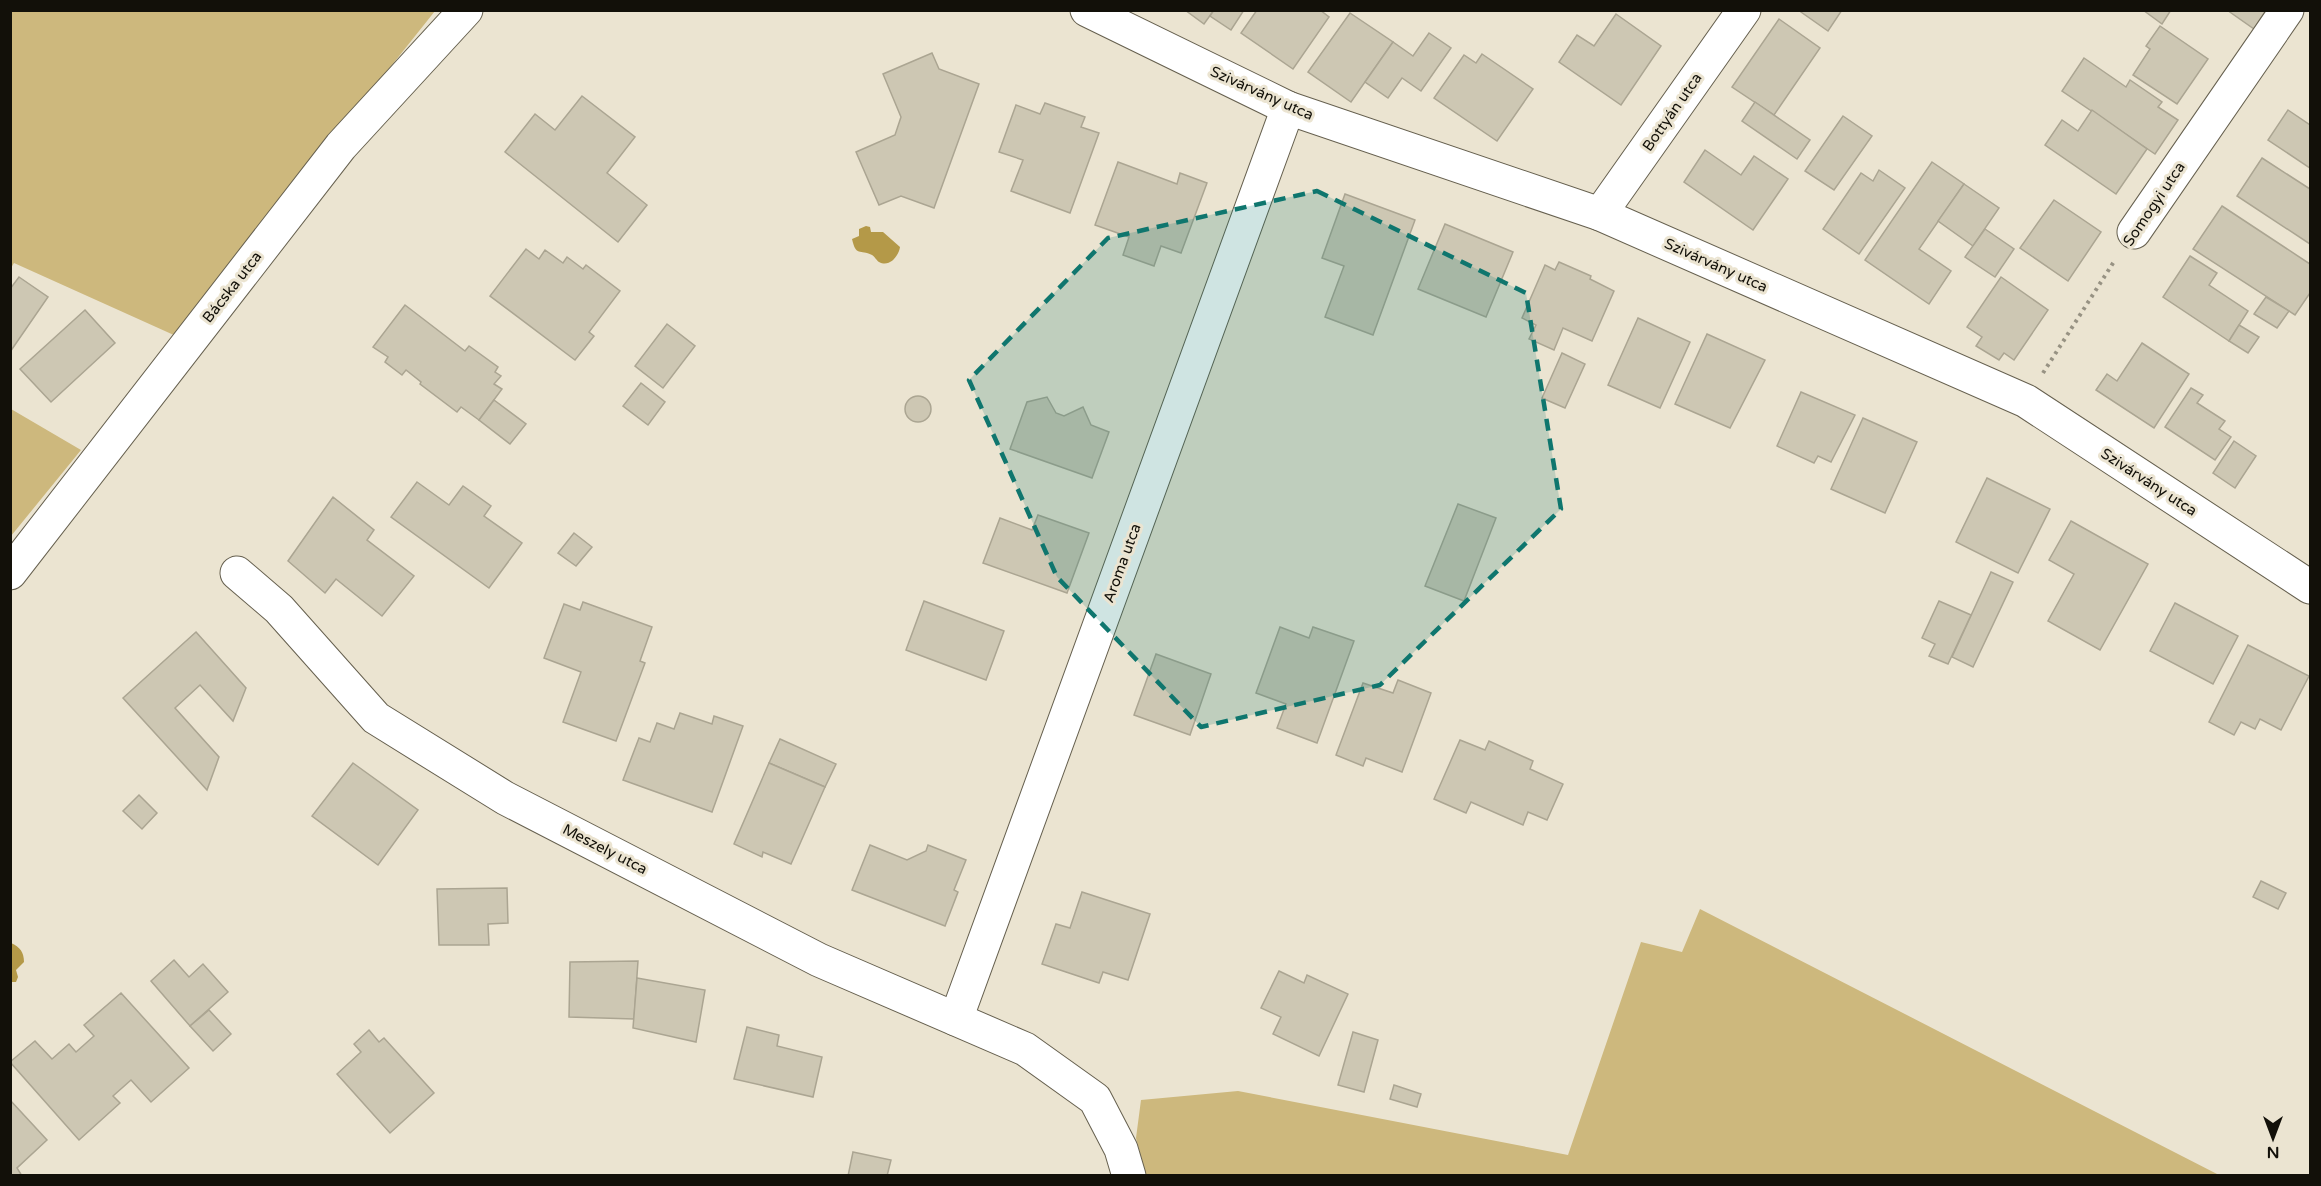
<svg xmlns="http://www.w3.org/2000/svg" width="2321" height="1186" viewBox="0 0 2321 1186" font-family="'Varela Round',sans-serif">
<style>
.green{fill:#cdb87d}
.water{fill:#b49948}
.building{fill:#cdc7b3;stroke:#aba592;stroke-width:1.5}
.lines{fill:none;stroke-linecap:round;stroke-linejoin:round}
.minor-casing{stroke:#66604f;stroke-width:35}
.path{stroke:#979283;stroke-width:4;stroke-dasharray:3 4.5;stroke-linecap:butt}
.minor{stroke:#fff;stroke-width:33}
.marked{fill:#0f766e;fill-opacity:0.2;stroke:#0f766e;stroke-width:4.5;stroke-dasharray:12 8;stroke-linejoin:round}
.labels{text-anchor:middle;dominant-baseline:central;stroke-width:6;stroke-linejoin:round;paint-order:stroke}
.street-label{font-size:15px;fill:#121009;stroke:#ebe4d1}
</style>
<rect width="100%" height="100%" fill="#ebe4d1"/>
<g class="green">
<path d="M11 11H435L176 336 14 263 11 268Z"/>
<path d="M11 409 81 450 11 536V408Z"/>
<path d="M1700 909 2219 1175 1146 1176 1136 1138 1141 1100 1238 1091 1568 1155 1641 942 1682 952Z"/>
</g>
<g class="water">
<path d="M866 226 870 227 871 232H883L900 247C899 255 890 268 879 262 877 261 875 257 872 255 860 249 856 257 852 239L859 236V229Z"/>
<path d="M11 943C20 947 24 952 24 962L16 970 18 977 16 982H11Z"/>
</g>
<g class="building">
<path d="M1185 10H1214L1204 24Z"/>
<path d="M1214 10H1244L1231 30 1210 16Z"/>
<path d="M1257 10H1320L1329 17 1293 69 1241 33Z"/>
<path d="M1802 10H1842L1828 31 1801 12Z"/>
<path d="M2143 10H2171L2162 24Z"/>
<path d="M2227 10H2266L2254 29Z"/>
<path d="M1350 13 1393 42 1351 102 1308 72Z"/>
<path d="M1616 14 1661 46 1621 105 1559 62 1577 35 1594 46Z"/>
<path d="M1779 19 1820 48 1774 115 1732 87Z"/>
<path d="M2160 26 2208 59 2177 104 2133 75 2150 49 2146 46Z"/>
<path d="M1429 33 1451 48 1421 91 1402 78 1388 98 1365 82 1393 42 1413 56Z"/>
<path d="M932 53 939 69 979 84 934 208 901 196 879 205 856 152 895 135 901 117 883 74Z"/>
<path d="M1482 54 1533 89 1497 141 1434 98 1464 55 1476 63Z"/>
<path d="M2084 58 2126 87 2130 80 2162 102 2158 107 2178 120 2155 154 2062 91Z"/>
<path d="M582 96 635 137 607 173 647 205 618 242 505 152 535 114 555 130Z"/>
<path d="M1755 102 1810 140 1797 159 1742 121Z"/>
<path d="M1045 103 1085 117 1081 127 1099 133 1070 213 1011 191 1023 160 999 152 1016 105 1040 114Z"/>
<path d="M2092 110 2147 149 2116 194 2045 145 2062 120 2078 131Z"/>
<path d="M2288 110 2310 125V168L2268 140Z"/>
<path d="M1843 116 1872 136 1834 190 1805 171Z"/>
<path d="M1705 150 1741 175 1754 156 1788 179 1753 230 1684 182Z"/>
<path d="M2262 158 2310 189V244L2237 196Z"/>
<path d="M1118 162 1177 184 1180 173 1207 183 1181 253 1161 246 1154 266 1123 255 1129 237 1095 225Z"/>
<path d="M1932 162 1964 184 1919 249 1951 271 1929 304 1865 260Z"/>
<path d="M1879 170 1905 188 1859 254 1823 229 1861 173 1873 181Z"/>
<path d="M1964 184 1999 208 1973 246 1938 221Z"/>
<path d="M1345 194 1415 220 1373 335 1325 317 1344 266 1322 258Z"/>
<path d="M2054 200 2101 232 2068 281 2020 248Z"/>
<path d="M2222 206 2310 264V293L2295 315 2193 249Z"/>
<path d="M1445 224 1513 252 1486 317 1418 289Z"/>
<path d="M1985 229 2014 249 1995 277 1965 257Z"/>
<path d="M526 249 539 259 545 250 563 263 567 257 583 269 586 265 620 291 589 332 594 336 575 360 490 296Z"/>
<path d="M2190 256 2217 273 2209 285 2248 311 2229 341 2163 297Z"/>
<path d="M1559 262 1591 276 1590 279 1614 291 1592 341 1563 328 1554 350 1529 339 1536 325 1522 318 1545 265 1555 270Z"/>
<path d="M19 277 48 297 10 352V289Z"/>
<path d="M2001 277 2048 310 2014 360 2004 353 1999 360 1976 346 1982 337 1967 327Z"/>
<path d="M2266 297 2289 311 2277 328 2254 314Z"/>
<path d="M405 305 465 351 469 346 498 367 495 372 501 376 494 384 502 389 479 420 461 407 457 412 420 384 421 382 406 370 402 375 385 362 388 357 373 347Z"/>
<path d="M85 310 115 343 51 402 20 369Z"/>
<path d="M1638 318 1690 342 1660 408 1608 385Z"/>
<path d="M667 324 695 346 663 388 635 366Z"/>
<path d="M2239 325 2259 337 2248 353 2229 341Z"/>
<path d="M1707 334 1765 360 1730 428 1675 404Z"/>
<path d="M2142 343 2189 374 2154 428 2096 390 2107 374 2117 381Z"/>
<path d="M1562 353 1585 364 1565 408 1542 398Z"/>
<path d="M641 383 665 402 648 425 623 406Z"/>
<path d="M2191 388 2203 395 2197 403 2225 421 2219 429 2231 437 2215 460 2165 427Z"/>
<path d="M1801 392 1855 415 1831 462 1818 456 1814 463 1777 446Z"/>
<circle cx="918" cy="409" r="13"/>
<path d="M1047 397 1056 413 1064 416 1083 407 1091 425 1109 432 1092 478 1010 449 1027 402Z"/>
<path d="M494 400 526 424 510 444 479 420Z"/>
<path d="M1863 418 1917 442 1885 513 1831 489Z"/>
<path d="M2234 441 2256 456 2235 488 2213 473Z"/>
<path d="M1987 478 2050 509 2018 573 1956 542Z"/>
<path d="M417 482 449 505 463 486 491 506 484 516 522 543 489 588 391 517Z"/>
<path d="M333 497 374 530 367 540 414 576 382 616 336 579 325 593 288 561Z"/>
<path d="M1458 504 1496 518 1464 601 1425 586Z"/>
<path d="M1038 515 1089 533 1067 593 983 563 1000 518 1032 530Z"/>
<path d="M2071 521 2148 564 2100 650 2048 621 2074 574 2049 560Z"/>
<path d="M574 533 592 547 576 566 558 553Z"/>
<path d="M1991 572 2013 582 1973 667 1952 657Z"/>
<path d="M924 601 1004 631 986 680 906 650Z"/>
<path d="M1939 601 1971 615 1948 664 1929 656 1935 644 1922 638Z"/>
<path d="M583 602 652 627 640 661 645 663 616 741 563 722 581 672 544 658 564 604 580 610Z"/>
<path d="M2175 603 2238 636 2213 684 2150 651Z"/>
<path d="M1280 627 1309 638 1313 627 1354 641 1317 743 1277 728 1286 704 1256 693Z"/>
<path d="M196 632 246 688 233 721 200 685 175 708 219 757 207 790 123 698Z"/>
<path d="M2248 645 2309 676 2281 730 2260 719 2255 729 2241 722 2234 735 2209 722Z"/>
<path d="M1156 654 1211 674 1190 735 1134 715Z"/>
<path d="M1398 680 1431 693 1402 772 1366 758 1363 766 1336 755 1363 683 1393 693Z"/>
<path d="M680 713 712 724 714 716 743 726 712 812 623 780 639 738 650 742 657 723 674 729Z"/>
<path d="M780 739 836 764 825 787 769 763Z"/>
<path d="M1460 740 1485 750 1489 741 1533 761 1530 769 1563 784 1547 820 1528 812 1523 825 1471 802 1466 813 1434 799Z"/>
<path d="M353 763 418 810 378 865 312 816Z"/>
<path d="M769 763 825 787 791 864 763 852 762 857 734 844Z"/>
<path d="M139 795 157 813 142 829 123 811Z"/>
<path d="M870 845 907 860 926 851 928 845 966 860 954 890 958 892 945 926 852 890Z"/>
<path d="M2261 881 2286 893 2278 909 2253 897Z"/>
<path d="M507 888 508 923 488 924 489 945H439L437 889Z"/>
<path d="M1082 892 1150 914 1128 980 1103 972 1099 983 1042 964 1056 924 1070 928Z"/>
<path d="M174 960 189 977 203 964 228 992 190 1026 151 981Z"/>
<path d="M638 961 634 1019 569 1017 570 962Z"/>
<path d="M1279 971 1304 983 1307 975 1348 994 1319 1056 1273 1034 1281 1017 1261 1008Z"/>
<path d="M637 978 705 990 696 1042 633 1028Z"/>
<path d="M121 993 189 1068 151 1102 131 1080 113 1096 120 1103 79 1140 10 1062 35 1041 52 1059 69 1044 76 1052 94 1036 84 1025Z"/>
<path d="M209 1010 231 1034 213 1051 190 1026Z"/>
<path d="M747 1027 779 1035 777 1046 822 1057 813 1097 734 1079Z"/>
<path d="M369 1030 379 1042 384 1038 434 1093 390 1133 337 1074 361 1052 354 1044Z"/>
<path d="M1353 1032 1378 1040 1364 1092 1338 1085Z"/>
<path d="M1394 1085 1421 1094 1417 1107 1390 1099Z"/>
<path d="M10 1100 47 1140 17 1168 22 1176H10Z"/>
<path d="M853 1152 891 1160 887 1176H848Z"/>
</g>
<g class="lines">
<g class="minor-casing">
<g id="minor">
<path d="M1087 10 1288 108 1600 214 2026 401 2310 587"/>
<path d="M1600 214 1744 10"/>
<path d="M2134 232 2287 10"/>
<path d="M10 573 341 146 466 10"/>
<path d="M237 573 279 609 376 718 505 798 819 960 1025 1049 1095 1099 1121 1149 1129 1176"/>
<path d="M956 1019 1288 108"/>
</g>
</g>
<path class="path" d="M2043 373 2115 260"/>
<use href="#minor" class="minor"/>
</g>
<path class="marked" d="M1317 191 1526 293 1561 509 1380 685 1201 727 1057 577 969 380 1108 238Z"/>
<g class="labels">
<g class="street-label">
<text transform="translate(1262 93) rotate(24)">Szivárvány utca</text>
<text transform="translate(1672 112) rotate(-55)">Bottyán utca</text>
<text transform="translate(2154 204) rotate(-56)">Somogyi utca</text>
<text transform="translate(1716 265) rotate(24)">Szivárvány utca</text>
<text transform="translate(232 287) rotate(-52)">Bácska utca</text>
<text transform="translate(2149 482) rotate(33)">Szivárvány utca</text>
<text transform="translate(1122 563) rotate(-70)">Aroma utca</text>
<text transform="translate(605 849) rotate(27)">Meszely utca</text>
</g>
</g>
<rect width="2321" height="1186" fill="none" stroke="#121009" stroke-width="24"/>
<g transform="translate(2273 1138) rotate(180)" stroke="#ebe4d1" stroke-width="4.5" paint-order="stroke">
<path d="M0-4.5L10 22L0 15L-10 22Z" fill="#121009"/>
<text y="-9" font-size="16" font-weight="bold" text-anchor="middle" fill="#121009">N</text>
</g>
</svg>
